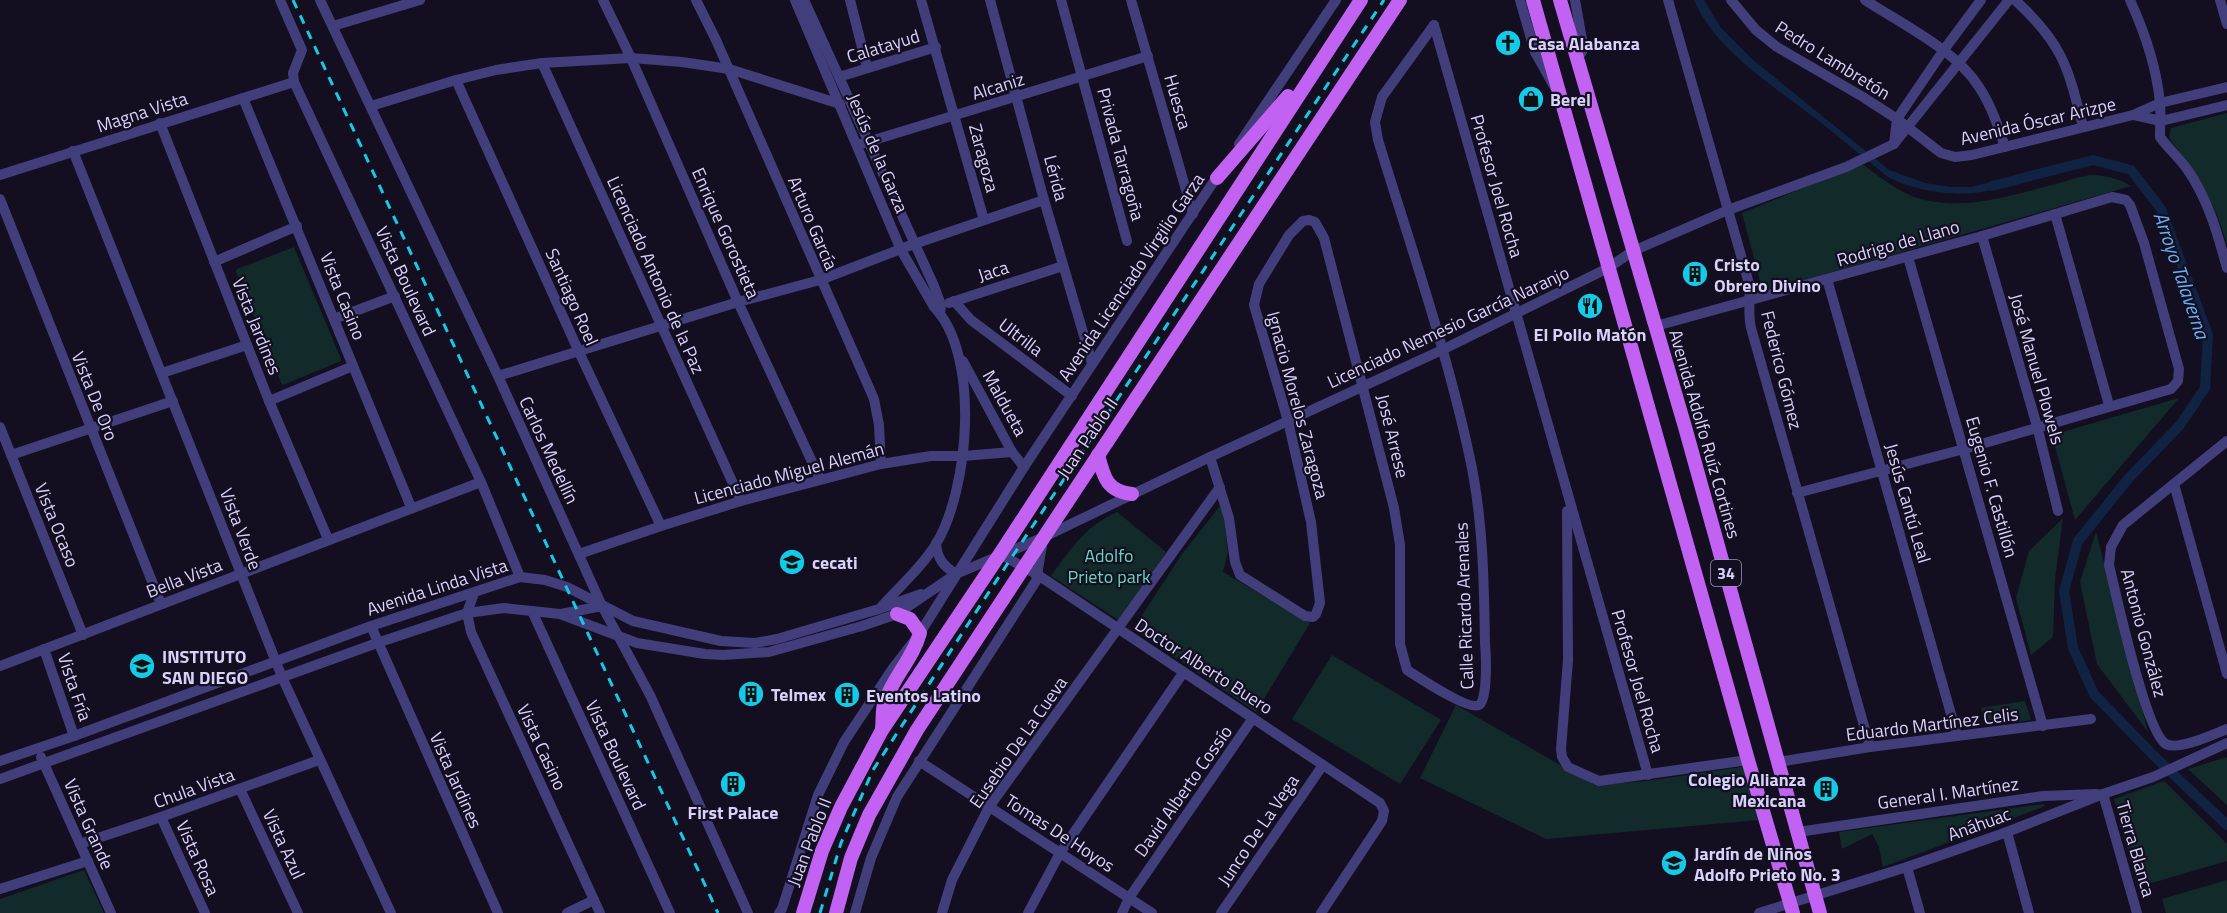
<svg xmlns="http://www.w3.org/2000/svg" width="2227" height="913" viewBox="0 0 2227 913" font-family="'Titillium Web',sans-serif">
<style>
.green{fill:#132a2a}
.water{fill:#112342}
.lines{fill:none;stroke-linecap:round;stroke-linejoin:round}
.canal{stroke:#112342;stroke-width:10}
.minor{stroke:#423e7c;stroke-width:10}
.major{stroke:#c162f2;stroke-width:14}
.rail{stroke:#13cbe6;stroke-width:3;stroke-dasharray:9 8;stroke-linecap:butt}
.labels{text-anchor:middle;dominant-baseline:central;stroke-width:4.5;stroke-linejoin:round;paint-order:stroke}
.shield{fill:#130f20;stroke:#9d98b9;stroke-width:1.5}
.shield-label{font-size:16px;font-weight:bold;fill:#d8d2fb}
.poi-label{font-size:18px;font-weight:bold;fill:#d8d2fb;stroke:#130f20;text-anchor:start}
.street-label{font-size:18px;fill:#d8d2fb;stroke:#130f20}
.park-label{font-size:18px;fill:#64d5bc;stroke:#130f20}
.water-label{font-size:20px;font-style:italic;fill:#69aff3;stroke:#130f20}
</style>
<rect width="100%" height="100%" fill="#130f20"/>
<g class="green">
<path d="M2227 113V245C2214 198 2197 176 2169 138L2171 128Z"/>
<path d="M1862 164C1883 179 1904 197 1930 201 1973 209 2015 194 2056 184 2067 181 2080 176 2092 175 2106 175 2119 179 2131 186L1763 292 1742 213Z"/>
<path d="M294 247 341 359V361L283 385 281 383 236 272 237 269Z"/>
<path d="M2179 398 2075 520 2052 435Z"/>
<path d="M1220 506 1223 508 1228 552 1223 572 1310 623 1256 712 1138 632 1137 623 1182 554Z"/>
<path d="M1117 512 1166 552 1120 621 1051 576C1072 548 1084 527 1117 512Z"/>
<path d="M2063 518 2055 579 2053 637 2031 655 2016 598 2029 551Z"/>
<path d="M2096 532 2148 732 2097 664 2080 582Z"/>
<path d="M1332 655 1441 720 1400 784 1292 719Z"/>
<path d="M2025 701 2031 720 1986 726 1981 708Z"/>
<path d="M1456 705 1595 785 1647 781 1747 766 1751 799 1759 820 1546 839 1420 778Z"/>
<path d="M2227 757V805L2188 769Z"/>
<path d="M2164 781 2227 844V861L2138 887 2114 799Z"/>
<path d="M2044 804 2045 806 1883 867 1879 847 1872 834 1842 849 1839 832Z"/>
<path d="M84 870 104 913H0V899Z"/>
<path d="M2227 880V913H2166L2162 899Z"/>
</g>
<path class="water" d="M1694 0H1704L1721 28 1753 60 1889 170 1925 183 1951 187H1971L2004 179 2005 186C1995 189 1983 192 1973 193 1949 196 1909 189 1888 177 1865 159 1843 140 1820 122 1776 87 1717 53 1694 0Z"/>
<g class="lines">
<path class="canal" d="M1992 186 2093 160 2131 170 2161 209 2208 335 2205 388 2180 425 2128 479 2078 541 2064 591 2073 648 2094 694 2152 754 2227 825"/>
<g class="minor">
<path d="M280 0 302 50 293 73 294 82 481 482 520 577"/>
<path d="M320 0 498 376 602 606 650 695 748 913"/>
<path d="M603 0 631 58 738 302 820 479"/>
<path d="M696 0 716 40 874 399 879 425 881 464"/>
<path d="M795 0 901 250 934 307C981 355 969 490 936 544 922 567 900 586 882 606"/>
<path d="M804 0 934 286 941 305 940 314"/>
<path d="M850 0 867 67"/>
<path d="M921 0 984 220"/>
<path d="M990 0 1044 200 1092 363"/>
<path d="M1061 0 1127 241"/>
<path d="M1131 0 1193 214"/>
<path d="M1520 0 1535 52 1554 86"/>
<path d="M1575 0 1583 45 1582 52 1576 59"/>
<path d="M1668 0 1748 280C1752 297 1747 311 1751 328L1870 747"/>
<path d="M1731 0 1756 30 1777 47 1863 97 1897 119 1941 153 1955 157 1972 155 2133 115 2160 103 2227 87"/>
<path d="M1865 0C1900 23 1956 50 1979 87 1991 105 1998 126 2005 147"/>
<path d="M2015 0C2063 44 2068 67 2083 127"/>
<path d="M2130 0C2145 33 2157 68 2160 104 2161 115 2160 126 2160 137 2168 148 2179 158 2187 169 2208 199 2217 232 2227 268"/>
<path d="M2220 0 2227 24"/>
<path d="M1434 25 1648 775"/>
<path d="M333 26 420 0"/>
<path d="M542 63 741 501"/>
<path d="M839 77 936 47"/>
<path d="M456 80 579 352 661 526"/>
<path d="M243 98 411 507"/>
<path d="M371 106 456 80 496 70 542 63 631 58 682 62 729 69 840 104"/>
<path d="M2134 115 2161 121 2227 105"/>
<path d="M160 123 269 401 328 539"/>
<path d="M861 144 1148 56"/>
<path d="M1239 144 1336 0"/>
<path d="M1894 144 1897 119 1943 51 1981 0"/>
<path d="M73 151 282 677 391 913"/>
<path d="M0 175 294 82"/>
<path d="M0 199 161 604"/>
<path d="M2055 214 2109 405"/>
<path d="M1982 236 2037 426 2058 511"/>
<path d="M1908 257 2043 726"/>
<path d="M214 262 297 226"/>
<path d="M1827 279 1957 735"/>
<path d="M954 301 971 320 1072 396"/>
<path d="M949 303 1063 266"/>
<path d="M334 319 395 296"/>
<path d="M1656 326 1982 236 2112 197 2126 200 2130 205 2144 243 2179 369 2178 381 2171 389 1964 449 1797 493"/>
<path d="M963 361 1012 452 1024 467"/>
<path d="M162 373 247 345"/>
<path d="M498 376 738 302 820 280 914 244 1044 200"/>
<path d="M269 401 353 366"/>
<path d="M0 427 83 635"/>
<path d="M2227 441 2123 525 2111 547 2109 565C2116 594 2146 733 2166 744 2179 751 2214 734 2227 729"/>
<path d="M11 455 173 401"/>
<path d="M1210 457 1229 518 1235 562 1240 575 1305 616 1313 617 1316 614 1320 603 1311 522 1288 421 1254 305 1259 284 1289 235 1303 221 1309 220 1315 222 1324 238 1394 508 1400 545V644L1407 670C1418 677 1469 711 1479 705 1488 700 1486 654 1485 643 1484 580 1483 516 1469 454 1446 348 1410 244 1378 140L1375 122 1382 97 1434 25"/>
<path d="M2174 484 2227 674"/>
<path d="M1567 511 1568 660 1561 749 1562 757 1568 767 1599 781 1748 760"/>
<path d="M936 543C937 558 943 566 956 574"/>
<path d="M579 554 661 526 741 501 881 464 931 456H963L1012 452"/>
<path d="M1000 554 1038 575 1380 803 1384 811 1382 821 1321 913"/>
<path d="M474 593 467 613 471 632 600 913"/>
<path d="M532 611 670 913"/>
<path d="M561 614 602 606"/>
<path d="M371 626 498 913"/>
<path d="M44 649 74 736"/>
<path d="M0 666 481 482"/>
<path d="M41 757 111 913"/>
<path d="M0 761 74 736 371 626 520 577 545 580 567 587 633 621 721 641 755 643 777 639 879 609 921 594"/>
<path d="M919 761 1152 913"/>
<path d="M1778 762 1870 747 2091 719"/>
<path d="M0 779 377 643 467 613 504 608 560 614 637 643 705 654 723 655 769 652 862 626 897 614 956 574 1044 537 1210 457 1442 350 1608 268 1633 251 1728 210 1846 167 1894 144 2009 0"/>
<path d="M240 789 298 913"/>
<path d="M2103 794 2137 913"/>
<path d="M161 817 205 913"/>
<path d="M1798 832 2043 796 2097 794"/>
<path d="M2007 832 2029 913"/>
<path d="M80 844 161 817 319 760"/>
<path d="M1907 867 1920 913"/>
<path d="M0 889 88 861"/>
<path d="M567 913 594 900"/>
<path d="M779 913 782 909 818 795 844 742 893 668 920 633 1024 467 1220 172"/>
<path d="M855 913 871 858 897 797 1036 581 1043 540"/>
<path d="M942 913 952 880 989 807 1220 487"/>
<path d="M1028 913 1060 853 1183 673"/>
<path d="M1122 913 1129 898 1253 718"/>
<path d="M1221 913 1323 765"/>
<path d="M1759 913 1907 867 2007 832 2103 794 2153 777 2227 743"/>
</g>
<g class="major">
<path d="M1533 0 1748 760 1793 913"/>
<path d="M1560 0 1685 427 1820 913"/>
<path d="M1217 178 1288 96"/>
<path d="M1098 455C1104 478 1107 491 1132 494"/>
<path d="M882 728C883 720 882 712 884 704 892 678 913 659 920 633L910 619 897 614"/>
<path d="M803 913 822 851 841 807 882 730 1000 554 1361 0"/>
<path d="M836 913 851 858 869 815 917 730 1044 537 1400 0"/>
</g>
<g class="rail">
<path d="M293 0 718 913"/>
<path d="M820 913 841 843 873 770 1006 566 1384 0"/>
</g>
</g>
<defs>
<g id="church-disc" transform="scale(1.35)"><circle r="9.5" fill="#13cbe6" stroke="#130f20"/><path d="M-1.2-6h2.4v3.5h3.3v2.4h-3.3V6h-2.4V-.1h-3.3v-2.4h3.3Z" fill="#111"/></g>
<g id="shop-disc" transform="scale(1.35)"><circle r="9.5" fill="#13cbe6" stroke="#130f20"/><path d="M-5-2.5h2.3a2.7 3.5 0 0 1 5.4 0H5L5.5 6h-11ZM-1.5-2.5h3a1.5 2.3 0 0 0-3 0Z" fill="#111"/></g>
<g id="building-disc" transform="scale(1.35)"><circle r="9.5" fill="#13cbe6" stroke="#130f20"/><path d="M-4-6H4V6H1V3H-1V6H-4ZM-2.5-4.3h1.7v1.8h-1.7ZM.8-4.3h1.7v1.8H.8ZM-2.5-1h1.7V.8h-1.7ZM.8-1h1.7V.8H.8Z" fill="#111"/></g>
<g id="restaurant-disc" transform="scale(1.35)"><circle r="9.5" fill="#13cbe6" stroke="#130f20"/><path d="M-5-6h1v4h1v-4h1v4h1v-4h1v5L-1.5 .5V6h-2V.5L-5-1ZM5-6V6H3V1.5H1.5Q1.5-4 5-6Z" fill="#111"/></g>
<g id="school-disc" transform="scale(1.35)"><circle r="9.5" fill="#13cbe6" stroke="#130f20"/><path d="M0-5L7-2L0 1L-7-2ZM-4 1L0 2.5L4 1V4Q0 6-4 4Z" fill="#111"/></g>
</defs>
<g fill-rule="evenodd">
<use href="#church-disc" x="1508" y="43"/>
<use href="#shop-disc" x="1531" y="99"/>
<use href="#building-disc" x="1695" y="274"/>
<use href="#restaurant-disc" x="1590" y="306"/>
<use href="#school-disc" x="792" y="562"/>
<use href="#school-disc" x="142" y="666"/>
<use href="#building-disc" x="751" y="694"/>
<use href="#building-disc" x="847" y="695"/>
<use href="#building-disc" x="733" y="784"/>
<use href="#building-disc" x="1826" y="789"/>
<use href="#school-disc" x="1674" y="863"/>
</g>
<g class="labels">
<rect class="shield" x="1711" y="560" width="30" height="26" rx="4.5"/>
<g class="shield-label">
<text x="1726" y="573">34</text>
</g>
<g class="poi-label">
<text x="1528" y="43">Casa Alabanza</text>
<text x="1550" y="99">Berel</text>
<text x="1714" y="264">Cristo<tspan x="1714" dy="21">Obrero Divino</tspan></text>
<text x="1590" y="334" text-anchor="middle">El Pollo Matón</text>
<text x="812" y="562">cecati</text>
<text x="162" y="656">INSTITUTO<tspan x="162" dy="21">SAN DIEGO</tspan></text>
<text x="771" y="694">Telmex</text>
<text x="866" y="695">Eventos Latino</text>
<text x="1806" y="779" text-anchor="end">Colegio Alianza<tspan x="1806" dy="21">Mexicana</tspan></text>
<text x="733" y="812" text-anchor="middle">First Palace</text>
<text x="1694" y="853">Jardín de Niños<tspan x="1694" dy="21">Adolfo Prieto No. 3</tspan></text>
</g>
<g class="street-label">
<text transform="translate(883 46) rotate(-17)">Calatayud</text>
<text transform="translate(1833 60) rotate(32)">Pedro Lambretón</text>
<text transform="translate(998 86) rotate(-17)">Alcaniz</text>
<text transform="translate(1178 102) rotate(74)">Huesca</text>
<text transform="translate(142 112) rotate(-18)">Magna Vista</text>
<text transform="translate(2038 121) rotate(-13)">Avenida Óscar Arizpe</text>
<text transform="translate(878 153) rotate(67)">Jesús de la Garza</text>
<text transform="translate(1121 154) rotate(75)">Privada Tarragoña</text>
<text transform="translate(984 158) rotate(75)">Zaragoza</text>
<text transform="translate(1056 178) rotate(75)">Lérida</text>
<text transform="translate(1497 186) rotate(74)">Profesor Joel Rocha</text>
<text transform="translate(813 223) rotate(67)">Arturo García</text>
<text transform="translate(726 233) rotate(66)">Enrique Gorostieta</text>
<text transform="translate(1898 243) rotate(-16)">Rodrigo de Llano</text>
<text transform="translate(993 271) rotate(-18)">Jaca</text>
<text transform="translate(656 275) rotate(66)">Licenciado Antonio de la Paz</text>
<text transform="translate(1131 277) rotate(-56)">Avenida Licenciado Virgilio Garza</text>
<text transform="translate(406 281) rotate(65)">Vista Boulevard</text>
<text transform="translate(343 296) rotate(68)">Vista Casino</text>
<text transform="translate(572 297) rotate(66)">Santiago Roel</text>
<text transform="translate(257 326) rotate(68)">Vista Jardines</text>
<text transform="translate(1448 327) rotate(-25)">Licenciado Nemesio García Naranjo</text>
<text transform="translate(1021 337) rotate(37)">Ultrilla</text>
<text transform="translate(2037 369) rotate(74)">José Manuel Plowels</text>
<text transform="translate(1782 370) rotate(76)">Federico Gómez</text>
<text transform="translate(95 396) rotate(68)">Vista De Oro</text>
<text transform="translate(1005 403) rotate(61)">Maldueta</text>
<text transform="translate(1298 405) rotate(75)">Ignacio Morelos Zaragoza</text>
<text transform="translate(1705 434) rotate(74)">Avenida Adolfo Ruíz Cortines</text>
<text transform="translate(1393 436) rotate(76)">José Arrese</text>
<text transform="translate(1087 438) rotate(-56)">Juan Pablo II</text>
<text transform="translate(549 450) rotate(65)">Carlos Medellín</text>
<text transform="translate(789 473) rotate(-15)">Licenciado Miguel Alemán</text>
<text transform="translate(1992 487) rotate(74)">Eugenio F. Castillón</text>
<text transform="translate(1908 503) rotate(74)">Jesús Cantú Leal</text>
<text transform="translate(57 525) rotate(68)">Vista Ocaso</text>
<text transform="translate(241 529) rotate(69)">Vista Verde</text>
<text transform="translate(184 578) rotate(-21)">Bella Vista</text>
<text transform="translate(437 587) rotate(-18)">Avenida Linda Vista</text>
<text transform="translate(1464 606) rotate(-92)">Calle Ricardo Arenales</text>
<text transform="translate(2144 633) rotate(75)">Antonio González</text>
<text transform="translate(1204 666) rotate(33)">Doctor Alberto Buero</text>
<text transform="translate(1638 681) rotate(74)">Profesor Joel Rocha</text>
<text transform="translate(75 687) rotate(71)">Vista Fría</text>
<text transform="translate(1932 724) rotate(-7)">Eduardo Martínez Celis</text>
<text transform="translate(1018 742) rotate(-55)">Eusebio De La Cueva</text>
<text transform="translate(542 747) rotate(65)">Vista Casino</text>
<text transform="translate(616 755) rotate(65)">Vista Boulevard</text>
<text transform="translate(456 780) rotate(66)">Vista Jardines</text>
<text transform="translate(194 788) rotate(-20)">Chula Vista</text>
<text transform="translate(1183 791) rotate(-55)">David Alberto Cossío</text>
<text transform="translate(1948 793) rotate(-8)">General I. Martínez</text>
<text transform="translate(89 824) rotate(66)">Vista Grande</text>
<text transform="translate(1979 824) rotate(-20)">Anáhuac</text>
<text transform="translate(1258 830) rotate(-56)">Junco De La Vega</text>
<text transform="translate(1060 833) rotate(33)">Tomas De Hoyos</text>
<text transform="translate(809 842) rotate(-69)">Juan Pablo II</text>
<text transform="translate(284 844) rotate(65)">Vista Azul</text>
<text transform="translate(2136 849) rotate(74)">Tierra Blanca</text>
<text transform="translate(198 858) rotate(66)">Vista Rosa</text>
</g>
<g class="park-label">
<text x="1109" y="555">Adolfo<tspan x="1109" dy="21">Prieto park</tspan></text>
</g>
<g class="water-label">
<text transform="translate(2182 275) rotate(71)">Arroyo Talaverna</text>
</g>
</g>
</svg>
